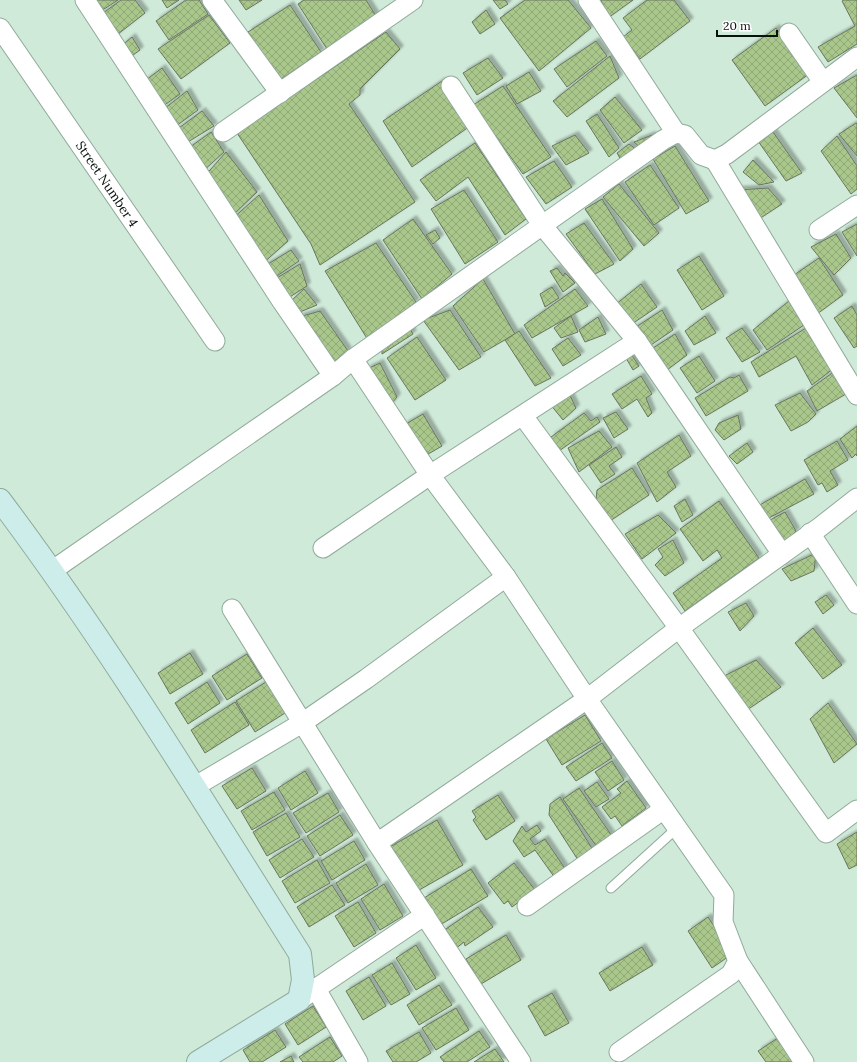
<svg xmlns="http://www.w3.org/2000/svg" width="857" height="1062" viewBox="0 0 857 1062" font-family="Lora,serif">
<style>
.building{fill:url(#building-cross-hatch);stroke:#6a755f;filter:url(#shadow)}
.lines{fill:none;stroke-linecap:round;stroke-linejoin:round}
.lane-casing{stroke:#90aa9a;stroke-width:11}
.street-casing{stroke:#90aa9a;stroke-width:21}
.secondary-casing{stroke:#90aa9a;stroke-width:24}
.lane{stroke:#fff;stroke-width:9}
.street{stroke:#fff;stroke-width:19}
.secondary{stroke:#cdedea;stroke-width:22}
.labels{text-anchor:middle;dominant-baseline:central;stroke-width:3;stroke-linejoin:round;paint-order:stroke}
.street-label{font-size:13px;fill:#08110c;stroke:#fff}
</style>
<defs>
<pattern id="building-cross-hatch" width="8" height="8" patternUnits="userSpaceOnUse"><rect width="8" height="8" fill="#a9c78b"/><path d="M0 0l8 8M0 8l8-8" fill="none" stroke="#90aa77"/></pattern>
<filter id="shadow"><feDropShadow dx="3.5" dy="-3.5" stdDeviation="1" flood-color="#0004"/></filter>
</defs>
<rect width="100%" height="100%" fill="#cfead9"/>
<g class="building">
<path d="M92 0H118L98 13Z"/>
<path d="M121 0H135L145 13 113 38 99 16Z"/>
<path d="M162 0H179L167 8Z"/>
<path d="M186 0H199L208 14 169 40 156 21Z"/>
<path d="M239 0H262L246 10Z"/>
<path d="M304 0H366L376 16 327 49 298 4Z"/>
<path d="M493 0H505L508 4 500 9Z"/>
<path d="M525 0H568L591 28 539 71 500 18Z"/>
<path d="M601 0H633L608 18Z"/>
<path d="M647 0H674L690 21 640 59 623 37 632 30 623 18Z"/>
<path d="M844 0H857V44L828 62 818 47 855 26 842 1Z"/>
<path d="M290 5 321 52 280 80 248 32Z"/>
<path d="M486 10 495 24 480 34 472 22Z"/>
<path d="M209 15 230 43 181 79 158 49Z"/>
<path d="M776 28 809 74 765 106 732 60Z"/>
<path d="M386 32 400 49 360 89V95L349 104 415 202 320 265 311 244 237 133Z"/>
<path d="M132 37 140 50 126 60 119 48Z"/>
<path d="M596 41 607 56 567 87 554 69Z"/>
<path d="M610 56 619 78 567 117 553 101Z"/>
<path d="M488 58 503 78 477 95 463 73Z"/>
<path d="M162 68 180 94 159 109 142 83Z"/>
<path d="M529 72 541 91 517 104 506 86Z"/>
<path d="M857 75V118L834 88Z"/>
<path d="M442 81 473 124 412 167 383 121Z"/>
<path d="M503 86 551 157 523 174 473 105Z"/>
<path d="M187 91 198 110 172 129 160 112Z"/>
<path d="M615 97 642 130 624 143 600 110Z"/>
<path d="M202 111 214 126 183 145 175 131Z"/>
<path d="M597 114 619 148 609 157 586 121Z"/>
<path d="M856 123 857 124V156L839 134Z"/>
<path d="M211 132 224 152 201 173 186 150Z"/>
<path d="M773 132 802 173 786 181 758 141Z"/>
<path d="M575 135 589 153 566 165 552 146Z"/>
<path d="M652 135 655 140 642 149 634 142Z"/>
<path d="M837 136 857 166V189L851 194 821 151Z"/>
<path d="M475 143 526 219 505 235 468 177 436 201 420 180Z"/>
<path d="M629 144 637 150 621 160 617 153Z"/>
<path d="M675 146 709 201 686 214 653 159Z"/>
<path d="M226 152 257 192 230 218 203 178Z"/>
<path d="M753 160 774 182 759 185 743 172Z"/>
<path d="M554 161 572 187 546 204 526 177Z"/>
<path d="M650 165 679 208 654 225 625 182Z"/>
<path d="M619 184 659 233 644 246 603 197Z"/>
<path d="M768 188 782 204 756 221 738 190Z"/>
<path d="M464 190 498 242 465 264 431 209Z"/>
<path d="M259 195 288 241 261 265 231 220Z"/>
<path d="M602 199 633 249 620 261 585 209Z"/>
<path d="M413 219 452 274 422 299 383 240Z"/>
<path d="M584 223 614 264 595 274 566 234Z"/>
<path d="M857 224V256L842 232Z"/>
<path d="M435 230 440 238 433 244 426 235Z"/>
<path d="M836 234 851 258 834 275 811 247Z"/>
<path d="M376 243 416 302 368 340 325 271Z"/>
<path d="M291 250 299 261 271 280 263 267Z"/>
<path d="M699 256 724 296 702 310 677 270Z"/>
<path d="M819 258 843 295 817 314 794 275Z"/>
<path d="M300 264 307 286 285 300 272 281Z"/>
<path d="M557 268 563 276 565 273 575 283 563 292 550 271Z"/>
<path d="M483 279 515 334 484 352 453 306Z"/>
<path d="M641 284 657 307 629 326 615 305Z"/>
<path d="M552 287 559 298 545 307 540 294Z"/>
<path d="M304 289 317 305 300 312 291 301Z"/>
<path d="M575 289 588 306 532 338 524 325Z"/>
<path d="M789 301 804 325 767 350 753 330Z"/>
<path d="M852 306 857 315V346L854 348 834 318Z"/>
<path d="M450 310 481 357 459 370 423 320Z"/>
<path d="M662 310 673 330 645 349 633 329Z"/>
<path d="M320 311 348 351 331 364 299 317Z"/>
<path d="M571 316 578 332 561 338 554 328Z"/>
<path d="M705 316 716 333 694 345 685 331Z"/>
<path d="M598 317 606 334 585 342 579 330Z"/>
<path d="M409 327 413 334 382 354V343Z"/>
<path d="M742 328 760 352 742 362 726 338Z"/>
<path d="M806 328 833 369 812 385 796 356 759 377 751 362Z"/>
<path d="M519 331 551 378 535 386 505 340Z"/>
<path d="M675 334 687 355 663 373 650 350Z"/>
<path d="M417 337 446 380 415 400 387 358Z"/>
<path d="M568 338 581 355 563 366 552 349Z"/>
<path d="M631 354 639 366 633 370 626 358Z"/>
<path d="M699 356 715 381 697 393 680 368Z"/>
<path d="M380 363 397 397 388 408 367 369Z"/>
<path d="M835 371 851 391 817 411 807 391Z"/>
<path d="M739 375 748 391 706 416 695 398 730 377 734 378Z"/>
<path d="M641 376 652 394 646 398 652 413 648 417 637 399 622 409 612 394Z"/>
<path d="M567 389 576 408 563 420 550 404Z"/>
<path d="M800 393 816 414 808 422 791 431 775 405Z"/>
<path d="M616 412 628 429 614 438 603 418Z"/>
<path d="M584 413 591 421 597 417 600 422 559 451 551 437Z"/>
<path d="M423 414 442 446 423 457 404 425Z"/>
<path d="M738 415 741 429 724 440 715 430 719 423Z"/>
<path d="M857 426V456L856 454 852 458 840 439Z"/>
<path d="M599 431 612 447 579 472 568 448Z"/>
<path d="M679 435 691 456 667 472 676 487 657 502 637 463Z"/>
<path d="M837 441 848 460 830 471 838 485 827 492 822 483 818 485 804 460Z"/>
<path d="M747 443 753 452 737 464 729 456Z"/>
<path d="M616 447 622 457 609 466 615 474 601 483 589 465Z"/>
<path d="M632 468 649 495 610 521 596 500 597 490Z"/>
<path d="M805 479 814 494 767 519 758 506Z"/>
<path d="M685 499 693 515 682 522 674 506Z"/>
<path d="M719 501 759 558 685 611 673 593 722 558 717 550 703 561 680 529Z"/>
<path d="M785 512 796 531 784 543 770 520Z"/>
<path d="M658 515 676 533 642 559 625 534Z"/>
<path d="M673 540 684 563 665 576 655 565 663 557 658 549Z"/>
<path d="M816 553 814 571 791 581 782 569Z"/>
<path d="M826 595 834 605 823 614 815 602Z"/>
<path d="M746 603 754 616 740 631 728 612Z"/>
<path d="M813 628 842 665 823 679 795 643Z"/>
<path d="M190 653 203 674 170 694 158 673Z"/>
<path d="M247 654 262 678 227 700 212 676Z"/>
<path d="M756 660 781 687 747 710 724 676Z"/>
<path d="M207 682 220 703 188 724 175 703Z"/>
<path d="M266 682 285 713 255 732 236 701Z"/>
<path d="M235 702 249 725 205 753 191 730Z"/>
<path d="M828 703 857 744 834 763 810 719Z"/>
<path d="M585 715 601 741 562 765 546 739Z"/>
<path d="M602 743 612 758 576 781 566 767Z"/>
<path d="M612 761 624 780 608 791 595 772Z"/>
<path d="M252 768 266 791 237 809 222 786Z"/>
<path d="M305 771 318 793 291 810 278 788Z"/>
<path d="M627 781 646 808 622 826 615 816 611 819 602 807 621 793 617 789Z"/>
<path d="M597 782 609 799 596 807 584 791Z"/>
<path d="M579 788 614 839 599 850 563 799Z"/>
<path d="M274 792 285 810 252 830 241 811Z"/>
<path d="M328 793 339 812 306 833 293 813Z"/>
<path d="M498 795 515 821 486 840 473 820 476 817 472 811Z"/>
<path d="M560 797 593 850 578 860 549 815 550 804Z"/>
<path d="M286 813 300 837 267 856 253 832Z"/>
<path d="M340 815 353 835 320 856 307 836Z"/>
<path d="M437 820 463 865 414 893 388 848Z"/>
<path d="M537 825 541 831 530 839 535 845 545 839 566 870 555 878 535 850 524 857 513 841 522 826 526 832Z"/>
<path d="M857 832V865L849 869 837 844Z"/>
<path d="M302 839 314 857 280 878 269 860Z"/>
<path d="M354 841 365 860 332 880 321 861Z"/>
<path d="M317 860 330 883 295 903 282 881Z"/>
<path d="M514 863 535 890 512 907 508 901 504 904 488 883Z"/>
<path d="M366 864 378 885 348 903 336 883Z"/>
<path d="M471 869 488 896 440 925 424 898Z"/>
<path d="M384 884 403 916 380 930 361 899Z"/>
<path d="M332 885 345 905 309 927 297 907Z"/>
<path d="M358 902 376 933 354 947 335 916Z"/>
<path d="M478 907 493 927 465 946 464 942 455 949 443 931Z"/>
<path d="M708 917 732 954 712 968 688 931Z"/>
<path d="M506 935 521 960 481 984 466 959Z"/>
<path d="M416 945 436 978 416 990 396 958Z"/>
<path d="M642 947 653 965 610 991 599 973Z"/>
<path d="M392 963 410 994 391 1005 372 975Z"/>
<path d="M369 977 386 1006 363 1020 346 991Z"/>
<path d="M439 985 452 1005 419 1025 407 1005Z"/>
<path d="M552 993 569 1023 545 1036 528 1006Z"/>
<path d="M313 1006 326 1027 298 1045 285 1024Z"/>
<path d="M456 1008 469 1030 436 1050 422 1028Z"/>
<path d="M275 1030 286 1047 262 1062H250L243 1050Z"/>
<path d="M479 1031 490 1047 467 1062H444L440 1057Z"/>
<path d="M419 1032 431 1053 416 1062H393L386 1051Z"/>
<path d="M784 1034 803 1062H766L758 1051Z"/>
<path d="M330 1037 342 1056 333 1062H303L299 1057Z"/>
<path d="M495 1049 504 1062H474Z"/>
<path d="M291 1056 294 1062H280Z"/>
</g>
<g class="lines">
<g class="lane-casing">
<path id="lane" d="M611 888 677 828"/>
</g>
<g class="street-casing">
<g id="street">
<path d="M85 0 281 300 333 376"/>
<path d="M212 0 280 93"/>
<path d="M588 0 676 133"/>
<path d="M0 28 215 341"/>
<path d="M789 33 823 82"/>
<path d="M451 86 542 225 637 341 782 554"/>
<path d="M223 132 413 0"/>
<path d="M715 160 857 395"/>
<path d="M819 230 857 205"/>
<path d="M353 359 430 475 506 577 587 699 724 895 723 922 738 961 731 974 619 1052"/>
<path d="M523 416 679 628 826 833 857 810"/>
<path d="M810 533 857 604"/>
<path d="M323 548 430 475 637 341"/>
<path d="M53 570 333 376 353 359 663 140 676 133 685 135 701 155 715 160 727 154 857 57"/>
<path d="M232 609 377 843 521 1062"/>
<path d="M194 787 302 723 366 679 506 577"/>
<path d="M377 843 587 699 679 628 820 527 857 498"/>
<path d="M527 906 664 809"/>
<path d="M738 961 804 1062"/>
<path d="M316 989 358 1062"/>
<path d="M299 1000 425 915"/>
</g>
</g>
<g class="secondary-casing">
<path id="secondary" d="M0 500C109 645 203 801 300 954L303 980 299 1000 198 1062"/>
</g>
<use href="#lane" class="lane"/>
<use href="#street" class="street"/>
<use href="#secondary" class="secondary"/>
</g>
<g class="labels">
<g class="street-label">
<text transform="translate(107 184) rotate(56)">Street Number 4</text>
</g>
</g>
<path d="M717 30v6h60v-6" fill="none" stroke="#08110c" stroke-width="2"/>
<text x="723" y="30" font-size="12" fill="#08110c" stroke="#ffffff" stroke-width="3" paint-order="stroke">20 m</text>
</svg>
